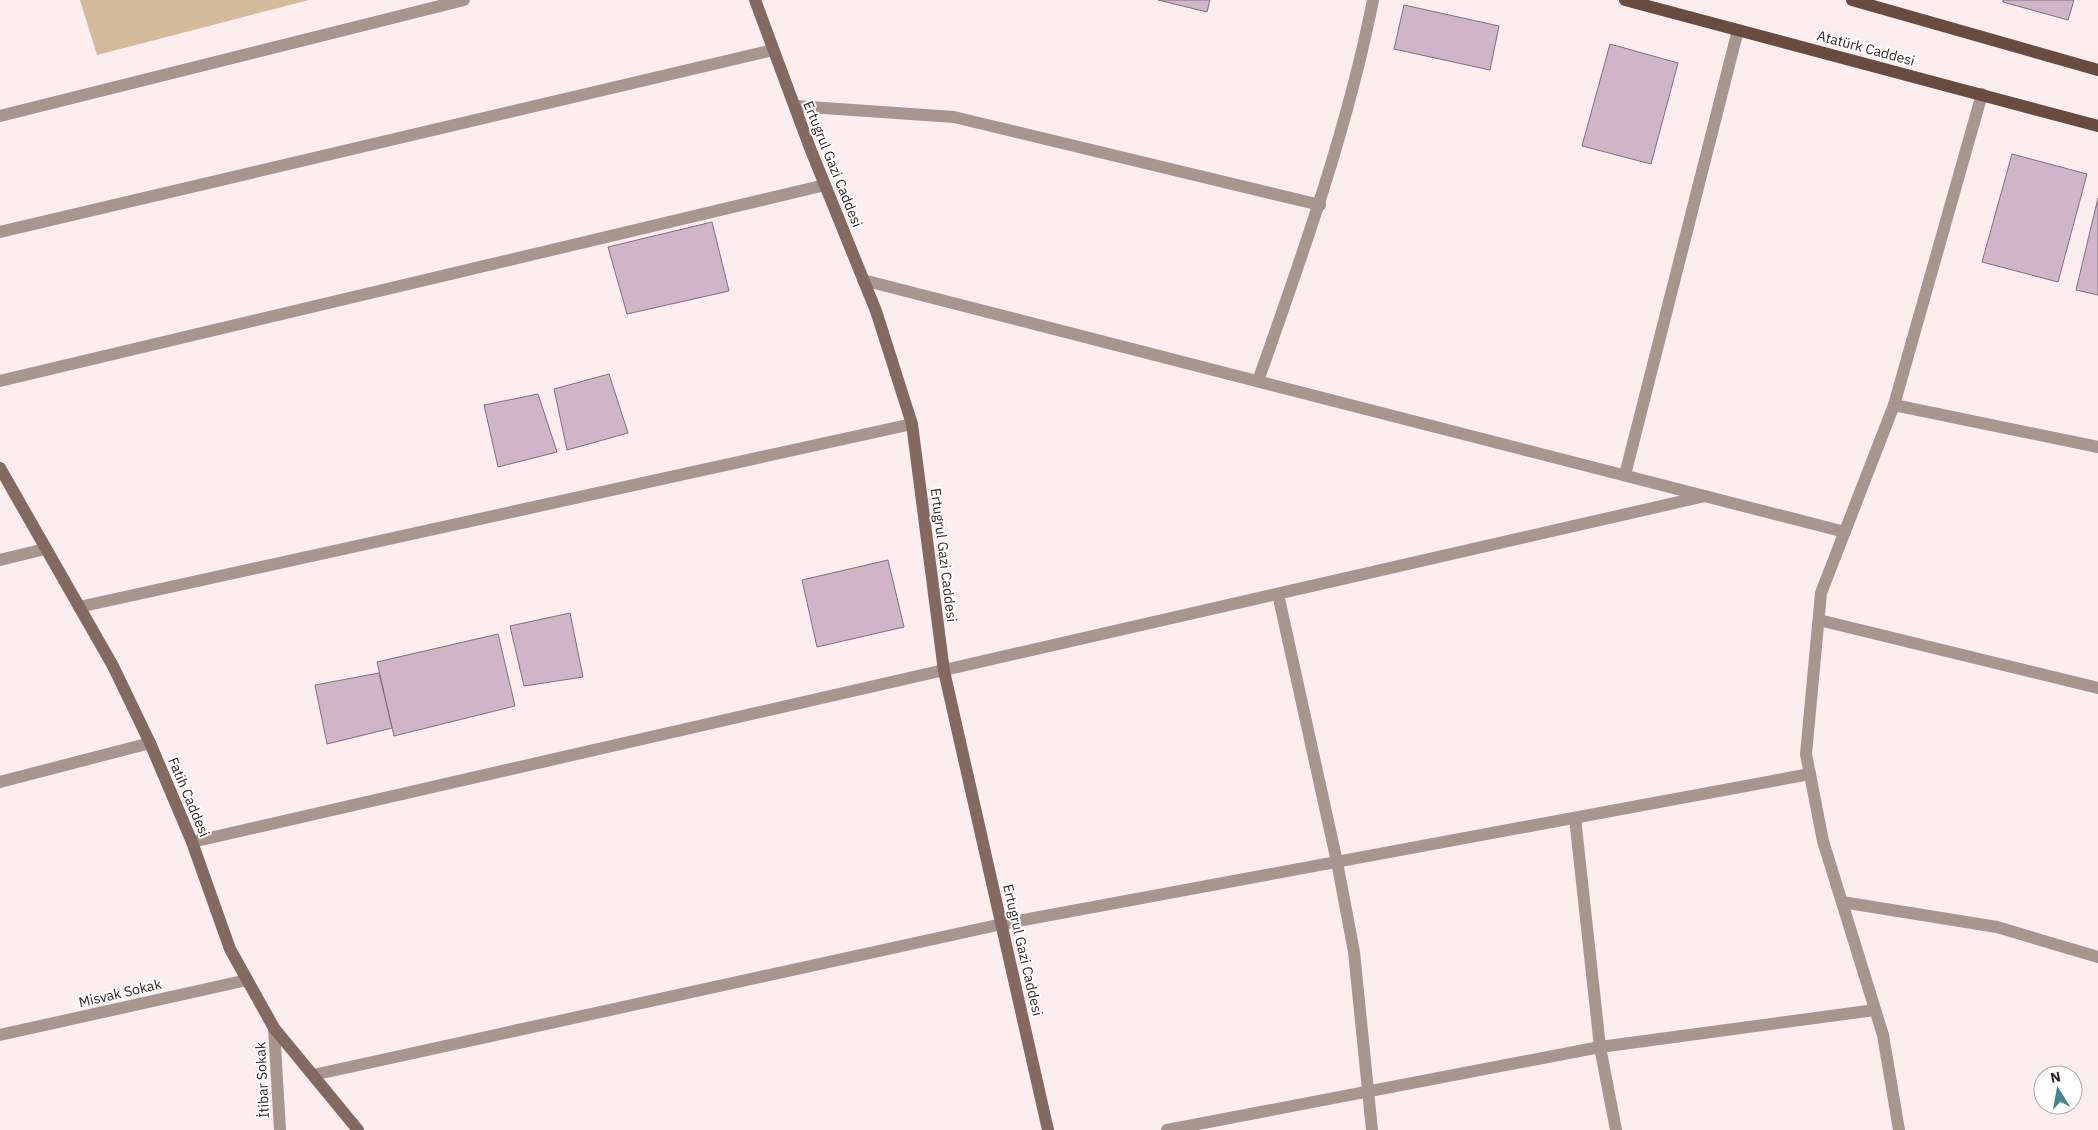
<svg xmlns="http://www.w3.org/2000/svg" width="2098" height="1130" viewBox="0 0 2098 1130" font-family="'IBM Plex Sans',sans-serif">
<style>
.green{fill:#d3ba9a}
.building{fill:#d0b5c9;stroke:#846c7e}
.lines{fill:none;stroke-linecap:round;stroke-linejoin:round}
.street{stroke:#a8958e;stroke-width:12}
.secondary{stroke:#836a60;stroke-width:12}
.primary{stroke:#694b3f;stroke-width:12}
.labels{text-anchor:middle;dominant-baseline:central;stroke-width:4;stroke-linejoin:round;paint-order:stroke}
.street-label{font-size:14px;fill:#342728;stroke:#fff}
</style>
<rect width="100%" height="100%" fill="#fcedef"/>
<path class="green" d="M80 0H309L97 55Z"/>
<g class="building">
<path d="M1158 0H1210L1207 12Z"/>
<path d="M2003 0H2074L2068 20 2003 2Z"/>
<path d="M1404 5 1499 26 1490 70 1394 49Z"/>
<path d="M1610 44 1678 63 1651 164 1582 146Z"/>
<path d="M2012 154 2087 174 2058 282 1982 262Z"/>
<path d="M2098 198V295L2076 290Z"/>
<path d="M712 222 729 291 627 314 608 247Z"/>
<path d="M609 374 628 433 567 450 554 389Z"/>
<path d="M538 394 557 452 498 467 484 405Z"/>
<path d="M888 560 904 627 817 647 802 580Z"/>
<path d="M570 613 583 677 524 686 510 626Z"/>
<path d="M498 634 515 706 394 736 377 662Z"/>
<path d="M379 673 392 728 327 744 315 685Z"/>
</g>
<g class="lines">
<g class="street">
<path d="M795 106 954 117 1320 205"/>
<path d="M0 116 464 0"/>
<path d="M0 232 773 50"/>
<path d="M863 280 1845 532"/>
<path d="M0 381 825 185"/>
<path d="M1258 381C1302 256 1347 131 1373 0"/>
<path d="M1894 405 2098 447"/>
<path d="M1625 475 1738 30"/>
<path d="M0 560 45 549"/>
<path d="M1278 594 1337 862 1354 952 1372 1130"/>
<path d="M79 607 912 424"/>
<path d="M1819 620 2098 688"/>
<path d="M0 782 150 743"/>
<path d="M1575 818 1600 1047 1616 1130"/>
<path d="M192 842 1705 496"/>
<path d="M1842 902 1997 927 2098 957"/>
<path d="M274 1028 280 1130"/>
<path d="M0 1035 247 980"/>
<path d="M313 1075 1002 924 1810 774"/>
<path d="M1167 1130 1600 1047 1875 1010"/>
<path d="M1899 1130 1883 1035 1823 841 1806 754 1821 593 1894 405 1982 94"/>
</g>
<g class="secondary">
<path d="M755 0 810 148 876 311 912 424 944 671 1048 1130"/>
<path d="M0 468 113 666 150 743 192 842 230 949 274 1028 358 1130"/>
</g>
<g class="primary">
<path d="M1625 0 2098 126"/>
<path d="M1852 0 2098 70"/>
</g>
</g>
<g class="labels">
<g class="street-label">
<text transform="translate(1866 48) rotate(15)">Atatürk Caddesi</text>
<text transform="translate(833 164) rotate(68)">Ertugrul Gazi Caddesi</text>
<text transform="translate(944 555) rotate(83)">Ertugrul Gazi Caddesi</text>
<text transform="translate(189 797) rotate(67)">Fatih Caddesi</text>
<text transform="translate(1023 950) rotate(77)">Ertugrul Gazi Caddesi</text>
<text transform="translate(120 993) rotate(-13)">Misvak Sokak</text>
<text transform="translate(262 1080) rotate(-93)">İtibar Sokak</text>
</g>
</g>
<g transform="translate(2058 1090) rotate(349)"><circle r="24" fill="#ffffff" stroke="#aea9a9"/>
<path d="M0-4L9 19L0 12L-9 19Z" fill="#40888d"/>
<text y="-8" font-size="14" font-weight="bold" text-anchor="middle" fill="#342728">N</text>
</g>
</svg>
